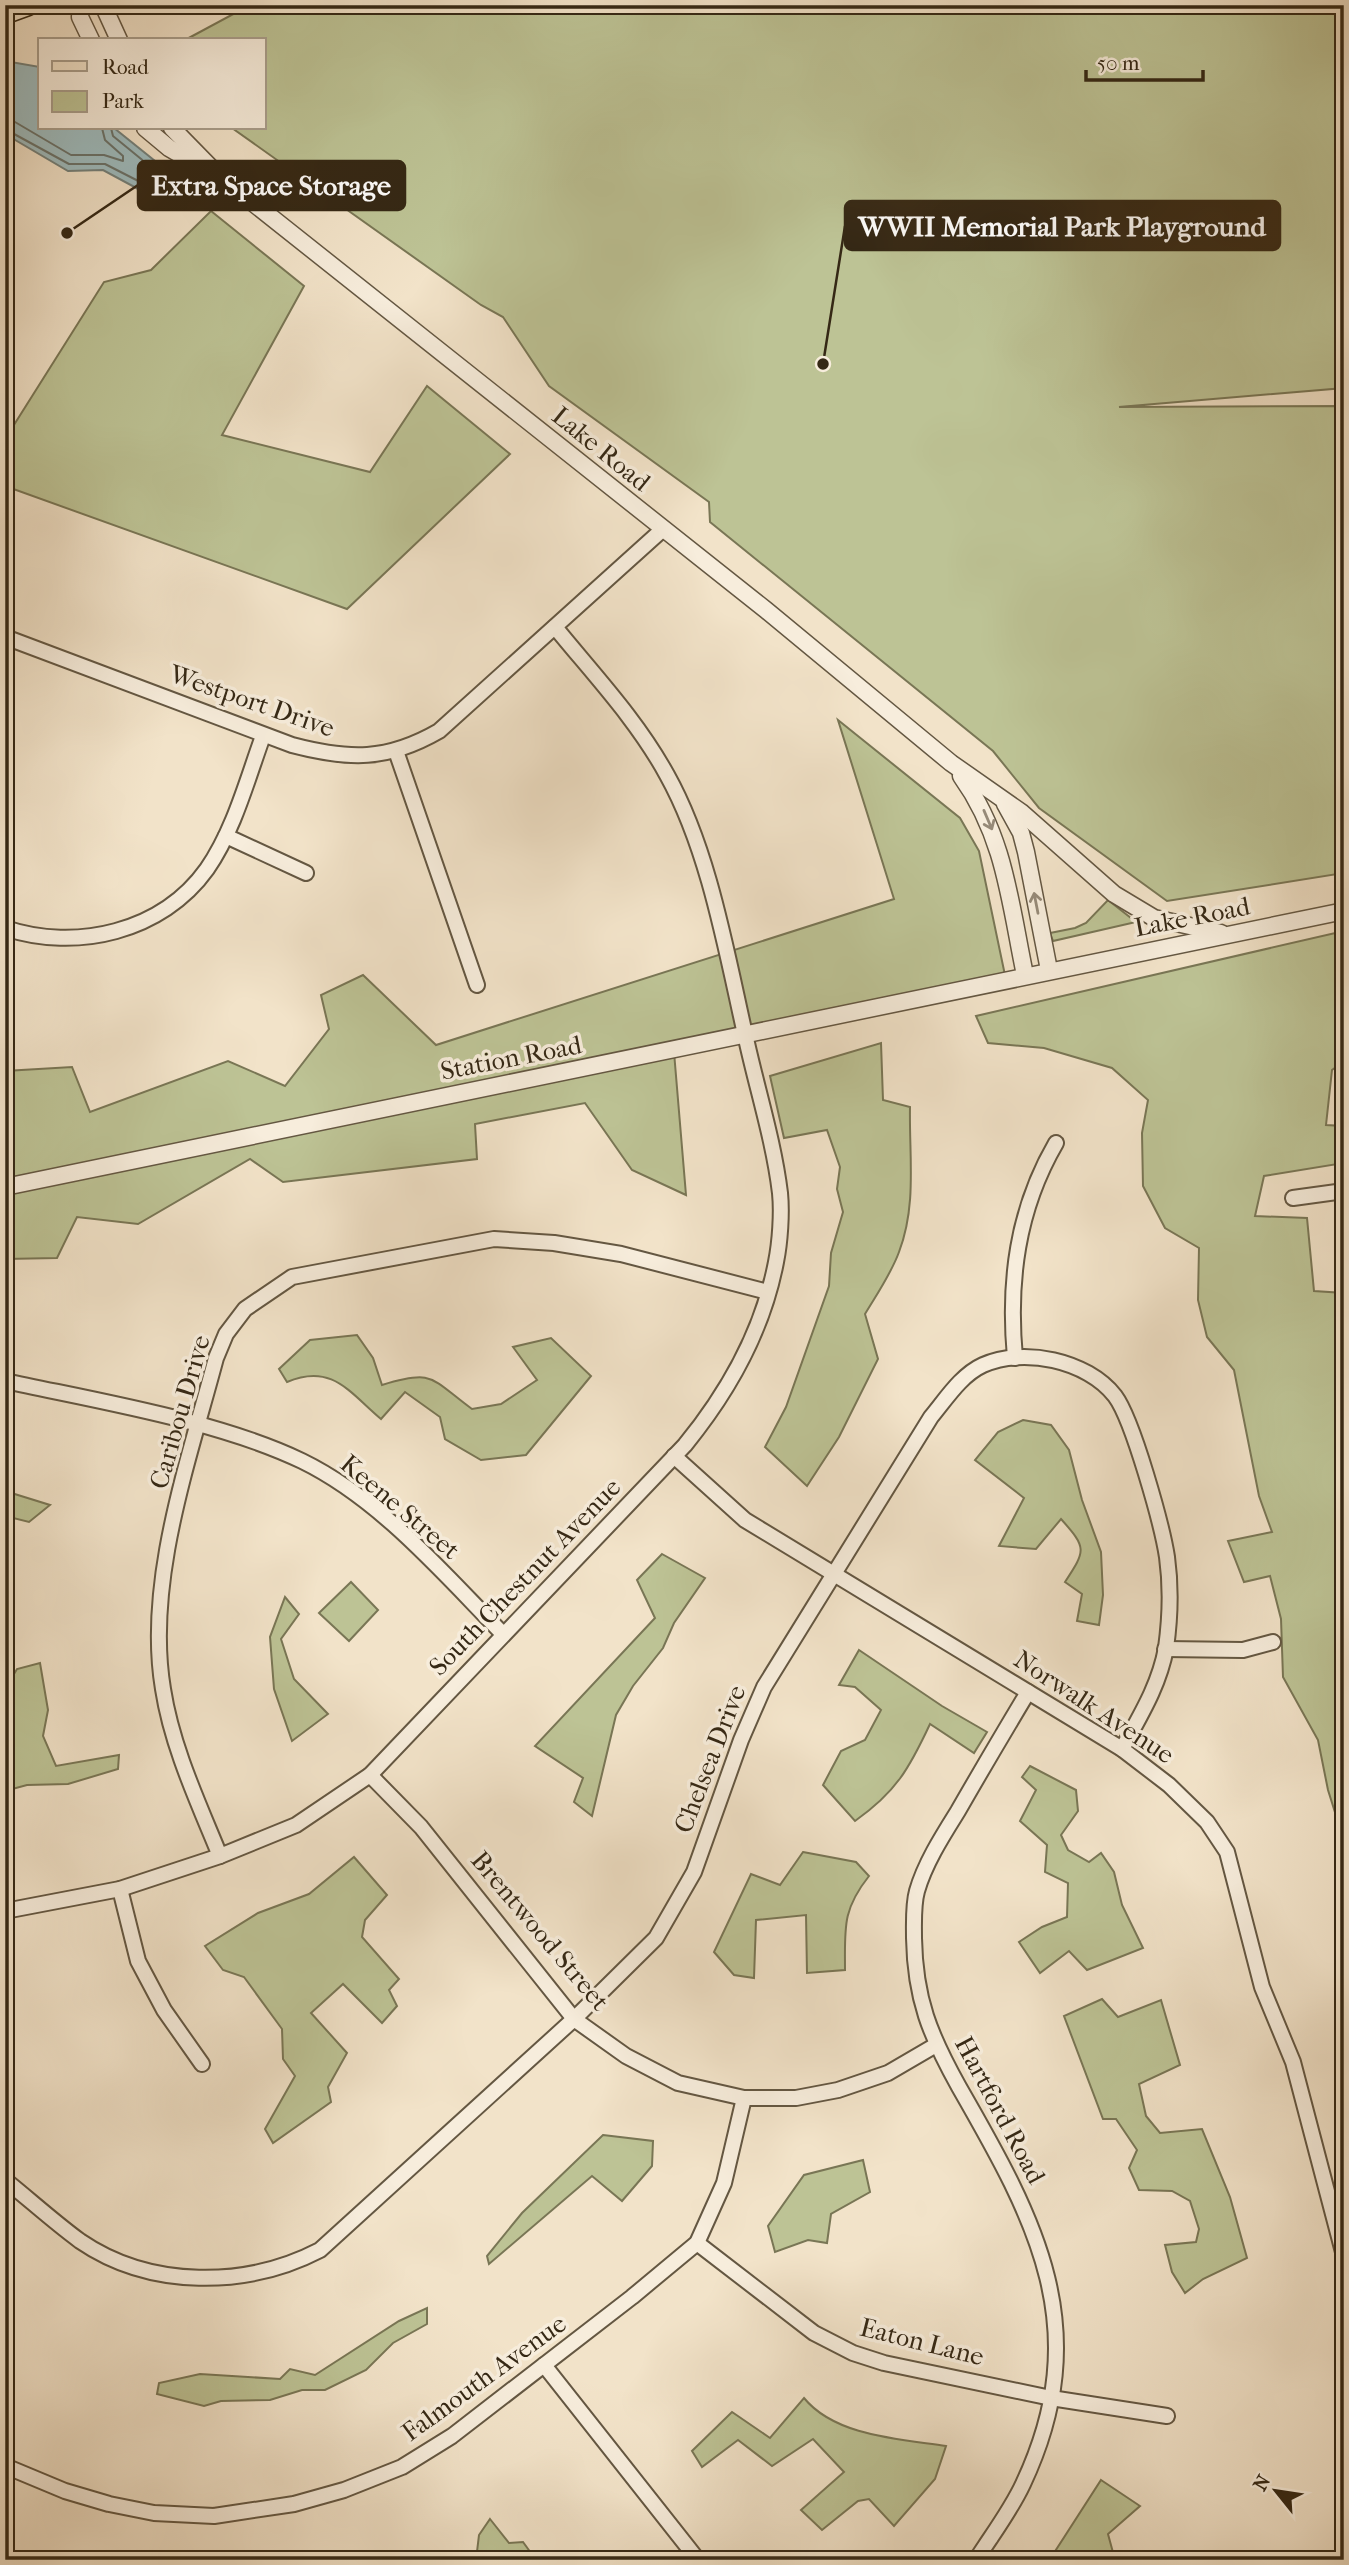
<svg xmlns="http://www.w3.org/2000/svg" width="1349" height="2565" viewBox="0 0 1349 2565" font-family="'IM FELL French Canon',serif">
<style>
.green{fill:#bdc395;stroke:#797655;stroke-width:2}
.water{fill:#9ebcbf;stroke:#74817b;stroke-width:2}
.lines{fill:none;stroke-linecap:round;stroke-linejoin:round}
.shore{stroke:#6a726a;stroke-width:2}
.minor-casing{stroke:#645742;stroke-width:18}
.tertiary-casing{stroke:#645742;stroke-width:19}
.primary-casing{stroke:#352815;stroke-width:24}
.minor{stroke:#f7eddc;stroke-width:14}
.tertiary{stroke:#f7eddc;stroke-width:16}
.primary{stroke:#f2e3c9;stroke-width:21}
.oneway{stroke:#968a78}
.labels{text-anchor:middle;dominant-baseline:central;stroke-width:7;stroke-linejoin:round;paint-order:stroke}
.street-label{font-size:26px;fill:#352815;stroke:#f7eddc}
.leader{fill:none;stroke:#352815;stroke-width:2.5}
.callout-dot{fill:#352815;stroke:#f7eddc;stroke-width:2.5}
.callout{fill:#352815;stroke:#352815;stroke-width:2.5}
.callout-label{font-size:28px;text-anchor:middle;font-weight:bold;fill:#fff}
</style>
<rect width="100%" height="100%" fill="#f2e3c9"/>
<filter id="stains"><feTurbulence type="fractalNoise" baseFrequency=".00286" numOctaves="4"/><feColorMatrix values="0 0 0 0 .2 0 0 0 0 .09 0 0 0 0 .02 0 0 0 .5 -.17"/></filter>
<radialGradient id="worn" r=".72"><stop offset=".6" stop-color="#630" stop-opacity="0"/><stop offset="1" stop-color="#630" stop-opacity=".3"/></radialGradient>
<g class="green">
<path d="M250 5H1344V388L1119 407 1344 406V873L1167 901 1039 808 993 751 710 522 709 502 549 386 503 317 481 305 232 128H264V40H185Z"/>
<path d="M211 211 304 286 222 435 370 472 427 386 510 454 347 609 5 486V425L12 428 104 282 151 270Z"/>
<path d="M838 720 960 818 979 851 1006 980 674 1052 686 1195 632 1170 585 1103 475 1124 477 1159 283 1182 250 1159 138 1224 77 1217 57 1258 5 1259V1071L72 1067 90 1112 228 1061 285 1086 329 1029 321 995 363 975 436 1045 894 899Z"/>
<path d="M1108 900 1136 922 1053 941 1050 933 1075 928 1086 923Z"/>
<path d="M1344 931V1061L1332 1070 1326 1125 1344 1126V1163L1264 1176 1255 1216 1307 1218 1314 1291 1344 1293V1841L1328 1790 1318 1740 1283 1677 1281 1619 1270 1576 1244 1582 1228 1541 1272 1532 1259 1496 1234 1370 1207 1337 1198 1300 1199 1248 1165 1228 1143 1186 1142 1133 1148 1100 1112 1068 1044 1048 988 1043 976 1016Z"/>
<path d="M881 1043 883 1100 910 1107C909 1156 917 1205 899 1252 891 1274 877 1294 865 1314L878 1359 839 1437 807 1486 765 1447 786 1407 829 1286 831 1253 843 1212 837 1189 840 1167 827 1130 784 1138 770 1076Z"/>
<path d="M357 1335 373 1358 382 1385C434 1369 430 1378 472 1409L501 1404 537 1380 513 1347 551 1338 591 1376 526 1455 481 1460 445 1439 440 1417 405 1392 381 1419C349 1392 332 1363 287 1382L279 1369 310 1340Z"/>
<path d="M1023 1420 1051 1425 1069 1450 1082 1500 1101 1552 1103 1595 1099 1625 1077 1621 1082 1594 1065 1582C1086 1550 1087 1548 1061 1519L1036 1549 999 1546 1024 1498 975 1460 998 1432Z"/>
<path d="M5 1491 50 1505 29 1522 5 1516Z"/>
<path d="M662 1554 705 1578 674 1623 663 1648 633 1686 616 1715 592 1816 574 1802 583 1778 535 1746 655 1618 637 1580Z"/>
<path d="M351 1582 378 1610 349 1641 319 1613Z"/>
<path d="M285 1597 299 1614 281 1639 294 1679 328 1714 292 1741 274 1689 270 1637Z"/>
<path d="M859 1650 942 1706 987 1732 974 1753 930 1724C909 1769 896 1792 855 1821L823 1785 841 1751 865 1740 881 1710 855 1687 839 1685Z"/>
<path d="M40 1663 48 1710 43 1736 56 1766 119 1755 118 1769 68 1784 27 1785 5 1791V1689L17 1669Z"/>
<path d="M1030 1766 1076 1790 1078 1811 1061 1835 1068 1850 1089 1862 1101 1853 1114 1872 1122 1905 1143 1948 1087 1970 1069 1951 1040 1973 1019 1942 1042 1927 1067 1917 1068 1883 1045 1872 1047 1845 1020 1821 1036 1790 1022 1777Z"/>
<path d="M803 1852 856 1862 869 1876C842 1910 845 1928 845 1970L807 1973 806 1915 756 1920 754 1978 734 1975 714 1952 751 1874 780 1885Z"/>
<path d="M354 1857 387 1895 365 1920 362 1937 399 1979 389 1990 397 2006 382 2023 343 1984 311 2013 347 2053 328 2087 331 2102 273 2143 265 2129 295 2076 283 2059 282 2029 244 1977 223 1970 205 1946 258 1913 309 1894Z"/>
<path d="M1102 1999 1118 2017 1161 2000 1180 2065 1139 2084 1146 2116 1160 2133 1202 2129 1230 2197 1247 2258 1203 2279 1185 2293 1172 2272 1165 2245 1196 2242 1199 2229 1190 2201 1172 2191 1139 2190 1129 2168 1137 2150 1116 2119H1103L1064 2016Z"/>
<path d="M603 2135 653 2141 652 2166 622 2201 592 2176 489 2264 487 2256 522 2213Z"/>
<path d="M863 2160 870 2192 831 2214 827 2243 808 2240 775 2252 768 2226 804 2175Z"/>
<path d="M427 2308V2324L393 2343 366 2370 325 2390H302L270 2400 221 2401 204 2406 157 2394 159 2383 200 2374 280 2379 290 2369 315 2375 399 2321Z"/>
<path d="M804 2398C835 2436 899 2439 946 2446L935 2479 894 2526 869 2499 858 2501 822 2530 801 2510 844 2472 813 2439 772 2466 738 2440 702 2467 692 2451 732 2412 770 2438Z"/>
<path d="M1101 2480 1140 2506 1108 2534 1115 2560H1055L1052 2556Z"/>
<path d="M490 2519 509 2543 523 2542 536 2560H476L479 2535Z"/>
</g>
<path class="water" d="M5 61 40 67V128H114L165 169 166 190 153 197 103 170 68 171 5 134Z"/>
<g class="lines">
<g class="shore">
<path d="M5 120 15 122 71 155H104L123 161V156L105 140 102 128"/>
<path d="M5 129 69 164H105L152 188 157 186V172L113 136 111 128"/>
</g>
<g class="minor-casing">
<g id="minor">
<path d="M5 637 292 745C349 760 387 761 439 731L662 530"/>
<path d="M396 751 477 985"/>
<path d="M226 836 306 873"/>
<path d="M5 928C76 952 162 932 207 869 234 830 247 780 263 736"/>
<path d="M1293 1198 1344 1191"/>
<path d="M1015 1358C1008 1282 1017 1210 1056 1143"/>
<path d="M5 1381C97 1401 219 1421 302 1461 380 1499 442 1572 502 1633"/>
<path d="M674 1456 745 1520 1122 1749 1169 1785 1207 1822 1227 1852 1262 1987 1293 2062 1344 2256"/>
<path d="M1165 1649 1243 1650 1273 1642"/>
<path d="M370 1775 421 1827 574 2019 626 2056 678 2083 744 2098H796L838 2090 888 2073 936 2045"/>
<path d="M220 1856C198 1802 172 1747 163 1689 145 1582 189 1460 216 1358L226 1334 245 1309 292 1277 494 1239 554 1243 621 1254 768 1292"/>
<path d="M120 1889 138 1961 164 2010 202 2064"/>
<path d="M5 1911 120 1889 220 1856 296 1825 370 1775 685 1445C729 1391 763 1330 776 1262 780 1242 782 1213 780 1193 774 1143 758 1092 747 1043 727 956 710 852 667 775 637 720 594 675 555 627"/>
<path d="M5 2180C30 2200 54 2222 80 2241 150 2289 247 2288 320 2250L574 2019 656 1938 694 1872 741 1740 764 1687 931 1417C946 1399 961 1375 983 1365 1023 1347 1087 1360 1115 1396 1133 1420 1162 1525 1167 1557 1171 1586 1170 1619 1166 1648 1159 1686 1140 1716 1122 1749"/>
<path d="M697 2243 814 2333 853 2353 884 2363 1051 2398 1167 2416"/>
<path d="M544 2365 698 2560"/>
<path d="M5 2466 65 2491 109 2504 154 2513 214 2516 294 2504 344 2490 402 2467 452 2436 632 2297 697 2243 724 2183 744 2098"/>
<path d="M976 2560C992 2535 1011 2510 1023 2484 1096 2329 1036 2221 959 2087 930 2035 915 1999 914 1938 914 1923 913 1905 917 1891 925 1863 943 1835 958 1811 981 1771 1004 1732 1028 1692"/>
</g>
</g>
<g class="tertiary-casing">
<g id="tertiary">
<path d="M81 5 80 17 91 40"/>
<path d="M103 5 119 40"/>
<path d="M145 128 169 148 200 166"/>
<path d="M172 128 218 175 766 610 951 763 1021 812 1114 894 1154 918 1221 933"/>
<path d="M961 776C1005 837 1010 903 1025 975"/>
<path d="M1005 804 1021 833 1026 852 1049 970"/>
<path d="M5 1187 1344 911"/>
</g>
</g>
<g class="primary-casing">
<path id="primary" d="M5 13 27 5"/>
</g>
<use href="#minor" class="minor"/>
<use href="#tertiary" class="tertiary"/>
<use href="#primary" class="primary"/>
</g>
<defs><path id="oneway-shaft" d="M-6 0H5M1.5-3L5.5 0L1.5 3" fill="none" stroke-width="1.6" stroke-linecap="round" stroke-linejoin="round" transform="scale(1.75)"/></defs>
<g class="oneway">
<use href="#oneway-shaft" transform="translate(988 820) rotate(67)"/>
<use href="#oneway-shaft" transform="translate(1036 903) rotate(-101)"/>
</g>
<g class="labels">
<g class="street-label">
<text transform="translate(601 449) rotate(39)">Lake Road</text>
<text transform="translate(252 701) rotate(19)">Westport Drive</text>
<text transform="translate(1192 917) rotate(-11)">Lake Road</text>
<text transform="translate(511 1058) rotate(-11)">Station Road</text>
<text transform="translate(180 1412) rotate(-74)">Caribou Drive</text>
<text transform="translate(400 1507) rotate(40)">Keene Street</text>
<text transform="translate(525 1577) rotate(-46)">South Chestnut Avenue</text>
<text transform="translate(1094 1707) rotate(33)">Norwalk Avenue</text>
<text transform="translate(710 1759) rotate(-69)">Chelsea Drive</text>
<text transform="translate(540 1931) rotate(50)">Brentwood Street</text>
<text transform="translate(1000 2110) rotate(62)">Hartford Road</text>
<text transform="translate(922 2342) rotate(14)">Eaton Lane</text>
<text transform="translate(484 2378) rotate(-36)">Falmouth Avenue</text>
</g>
</g>
<path class="leader" d="M67 233L138 185M823 364L845 226"/>
<g class="callout-dot">
<circle cx="67" cy="233" r="7"/>
<circle cx="823" cy="364" r="7"/>
</g>
<g class="callout">
<rect x="138" y="161" width="267" height="49" rx="7"/>
<rect x="845" y="201" width="435" height="49" rx="7"/>
</g>
<g class="callout-label">
<text x="271" y="195">Extra Space Storage</text>
<text x="1062" y="236">WWII Memorial Park Playground</text>
</g>
<rect width="1349" height="2565" fill="none" stroke="#f2e3c9" stroke-width="28"/>
<rect x="7" y="7" width="1335" height="2551" fill="none" stroke="#352815" stroke-width="3.5"/>
<rect x="14" y="14" width="1321" height="2537" fill="none" stroke="#352815" stroke-width="2"/>
<rect x="38" y="38" width="228" height="91" fill="#f7eddc" stroke="#a99e8c" stroke-width="2"/>
<rect x="52" y="61" width="35" height="10" fill="#f2e3c9" stroke="#a99e8c" stroke-width="2"/>
<text x="102" y="74" font-size="21" fill="#352815">Road</text>
<rect x="52" y="91" width="35" height="21" fill="#bdc395" stroke="#a99e8c" stroke-width="2"/>
<text x="102" y="108" font-size="21" fill="#352815">Park</text>
<g transform="translate(1276 2491) rotate(300)" stroke="#f7eddc" stroke-width="5" paint-order="stroke">
<path d="M0-5L12 26L0 18L-12 26Z" fill="#352815"/>
<text y="-10" font-size="19" font-weight="bold" text-anchor="middle" fill="#352815">N</text>
</g>
<path d="M1086 70v10h117v-10" fill="none" stroke="#352815" stroke-width="3.5"/>
<text x="1097" y="70" font-size="21" fill="#352815" stroke="#f7eddc" stroke-width="5" paint-order="stroke">50 m</text>
<rect width="100%" height="100%" filter="url(#stains)"/>
<rect width="100%" height="100%" fill="url(#worn)"/>
</svg>
